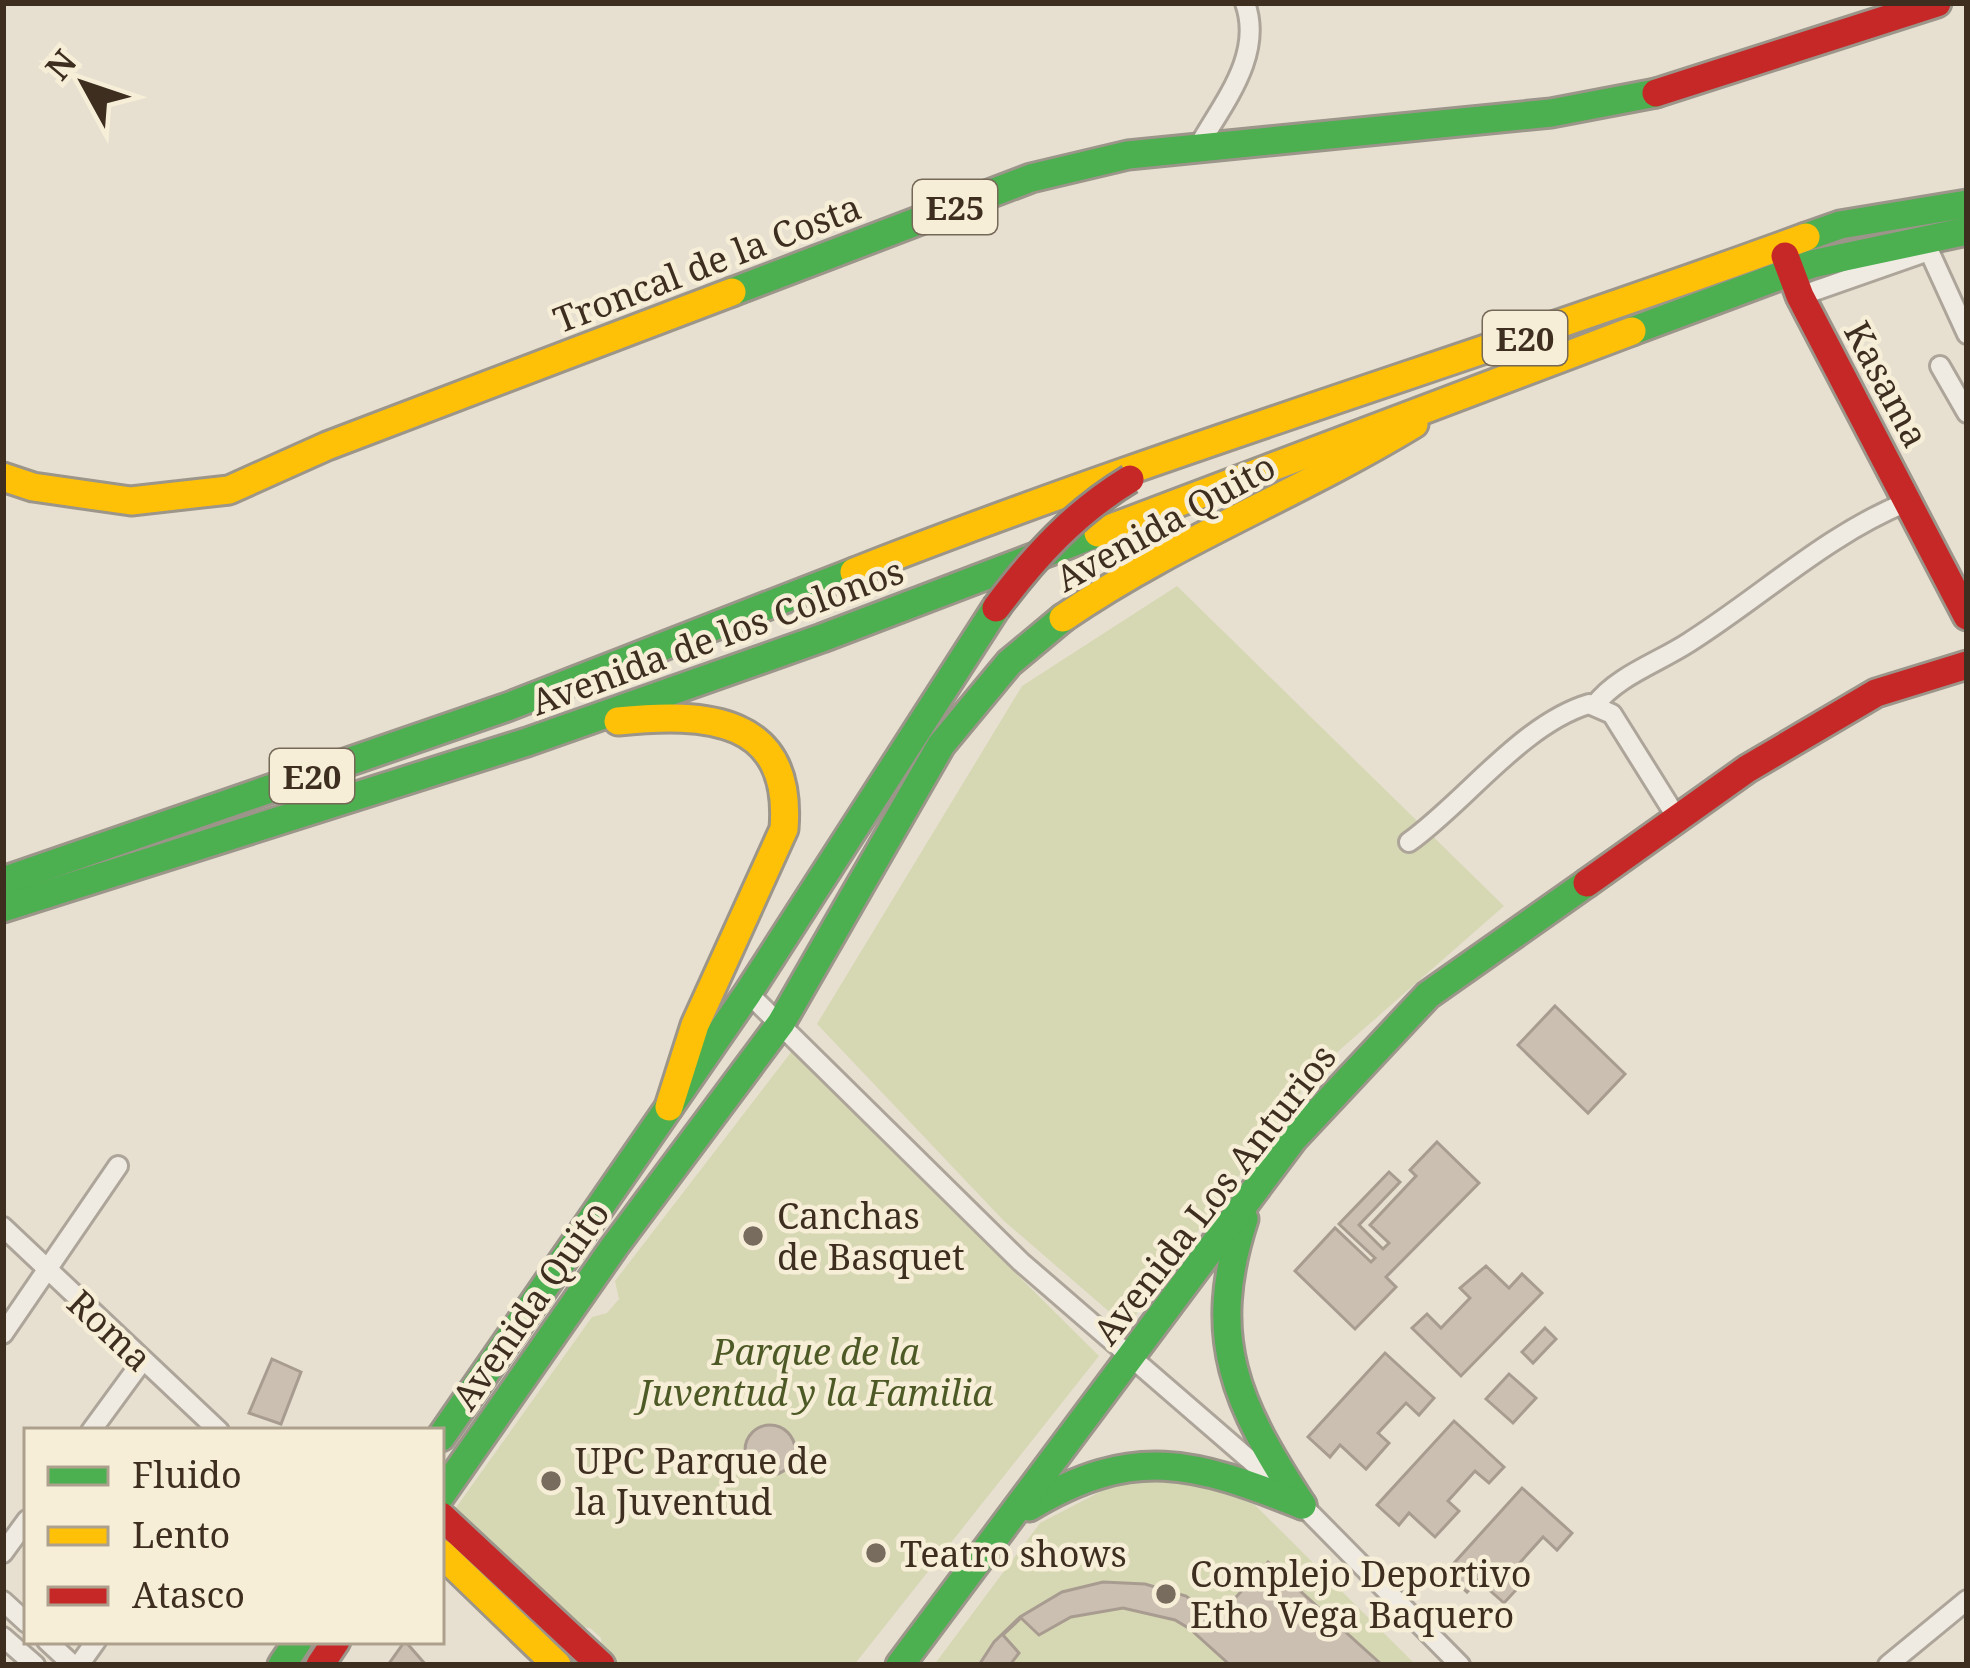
<svg xmlns="http://www.w3.org/2000/svg" width="1970" height="1668" viewBox="0 0 1970 1668" font-family="'Noto Serif',serif">
<style>
.green{fill:#d6d7b3}
.building{fill:#cbbfb2;stroke:#a89c90;stroke-width:3}
.lines{fill:none;stroke-linecap:round;stroke-linejoin:round}
.street-casing{stroke:#ada599;stroke-width:24}
.fast-casing{stroke:#9c958a;stroke-width:33}
.slow-casing{stroke:#9c958a;stroke-width:33}
.jam-casing{stroke:#9c958a;stroke-width:33}
.street{stroke:#efebe3;stroke-width:18}
.fast{stroke:#4caf50;stroke-width:27}
.slow{stroke:#ffc107;stroke-width:27}
.jam{stroke:#c62828;stroke-width:27}
.jam-bridge-casing{stroke:#928b80;stroke-width:33;stroke-linecap:butt}
.jam-bridge{stroke:#c62828;stroke-width:27}
.poi-dot{fill:#786c5e;stroke:#f7eed8;stroke-width:4.5}
.labels{text-anchor:middle;dominant-baseline:central;stroke-width:9;stroke-linejoin:round;paint-order:stroke}
.shield{fill:#f7eed8;stroke:#756857;stroke-width:3}
.shield-label{font-size:33px;font-weight:bold;fill:#3d2e20}
.street-label{font-size:36px;fill:#3d2e20;stroke:#f7eed8}
.poi-label{font-size:36px;fill:#3d2e20;stroke:#f7eed8;text-anchor:start}
.park-label{font-size:36px;font-style:italic;fill:#4d5a26;stroke:#f7eed8}
</style>
<rect width="100%" height="100%" fill="#e7e0d1"/>
<g class="green">
<path d="M1177 586 1504 906 1318 1069 1127 1327 1003 1220 817 1024 1022 686Z"/>
<path d="M792 1051 1099 1356 854 1665H619L602 1650 601 1638 590 1628 579 1627 450 1516 592 1317 607 1313 619 1299 615 1281Z"/>
<path d="M1191 1479 1255 1505 1416 1665H934L1040 1523 1119 1482Z"/>
</g>
<g class="building">
<path d="M1555 1006 1625 1074 1588 1113 1518 1045Z"/>
<path d="M1437 1142 1479 1183 1386 1277 1396 1287 1355 1329 1295 1271 1335 1228 1371 1262 1375 1258 1339 1224 1389 1172 1400 1182 1359 1225 1383 1249 1389 1243 1370 1225 1416 1176 1410 1170Z"/>
<path d="M1486 1266 1509 1288 1522 1274 1542 1293 1461 1376 1412 1328 1427 1314 1441 1328 1470 1298 1460 1288Z"/>
<path d="M1545 1328 1556 1339 1533 1363 1522 1352Z"/>
<path d="M1385 1353 1434 1398 1419 1415 1406 1403 1378 1433 1389 1443 1366 1469 1340 1445 1330 1457 1308 1437Z"/>
<path d="M272 1359 301 1372 281 1424 249 1413Z"/>
<path d="M1509 1374 1536 1398 1513 1423 1486 1399Z"/>
<path d="M1454 1421 1504 1467 1489 1483 1475 1471 1448 1501 1459 1511 1435 1537 1409 1513 1399 1525 1377 1505Z"/>
<circle cx="770" cy="1450" r="25"/>
<path d="M1522 1488 1572 1533 1557 1550 1543 1537 1516 1567 1527 1578 1504 1603 1478 1580 1467 1592 1446 1572Z"/>
<path d="M1268 1562 1382 1665H1230L1190 1629 1175 1620 1123 1608 1071 1617 1039 1635 1021 1618 1003 1635 1019 1653 1010 1665H979L994 1642 1020 1617 1062 1592 1103 1582 1145 1584 1186 1596 1217 1618Z"/>
<path d="M405 1641 426 1665H388Z"/>
</g>
<g class="lines">
<g class="street-casing">
<g id="street">
<path d="M1197 149C1222 104 1264 56 1245 3"/>
<path d="M1924 240 1967 334"/>
<path d="M1800 296 1920 254"/>
<path d="M1940 366 1967 413"/>
<path d="M1595 705C1617 676 1657 663 1688 643 1761 597 1826 535 1907 502"/>
<path d="M1409 842C1465 802 1522 724 1589 704L1612 714 1677 818"/>
<path d="M748 993 1021 1262 1302 1505 1460 1665"/>
<path d="M3 1227 219 1431"/>
<path d="M3 1334 118 1166"/>
<path d="M91 1431 143 1360"/>
<path d="M3 1553 27 1520"/>
<path d="M3 1601 27 1623"/>
<path d="M3 1637 35 1665"/>
<path d="M47 1641 73 1665"/>
<path d="M79 1665 96 1641"/>
<path d="M1888 1665 1967 1600"/>
</g>
</g>
<g class="fast-casing">
<g id="fast">
<path d="M1806 237 1840 225 1967 204"/>
<path d="M732 292 1031 178 1128 155 1551 113 1656 93"/>
<path d="M1632 331 1812 264 1967 231"/>
<path d="M3 881 510 706 854 572"/>
<path d="M3 908 527 742 822 638 1098 533"/>
<path d="M1244 1219C1205 1339 1236 1404 1302 1505"/>
<path d="M441 1437 748 993 996 608"/>
<path d="M441 1495 614 1247 781 1023 941 745 1009 663 1063 618"/>
<path d="M1029 1507C1134 1444 1194 1462 1302 1505"/>
<path d="M282 1665 298 1641"/>
<path d="M900 1665 1293 1139 1428 995 1587 883"/>
</g>
</g>
<g class="slow-casing">
<g id="slow">
<path d="M3 477 33 487 131 501 229 490 327 446 732 292"/>
<path d="M1098 533 1632 331"/>
<path d="M854 572C1167 449 1490 353 1806 237"/>
<path d="M1063 618C1173 542 1299 494 1414 424"/>
<path d="M618 721C705 712 793 716 784 829L695 1025 669 1107"/>
<path d="M441 1553 557 1665"/>
</g>
</g>
<g class="jam-casing">
<g id="jam">
<path d="M1656 93 1937 3"/>
<path d="M1785 256 1800 296 1967 616"/>
<path d="M1587 883 1747 769 1876 693 1967 665"/>
<path d="M441 1516 601 1665"/>
<path d="M320 1665 336 1641"/>
</g>
</g>
<use href="#street" class="street"/>
<use href="#fast" class="fast"/>
<use href="#slow" class="slow"/>
<use href="#jam" class="jam"/>
<g class="jam-bridge-casing">
<path id="jam-bridge" d="M996 608C1035 556 1074 513 1130 479"/>
</g>
<use href="#jam-bridge" class="jam-bridge"/>
</g>
<g class="poi-dot">
<circle cx="753" cy="1236" r="12"/>
<circle cx="551" cy="1481" r="12"/>
<circle cx="876" cy="1553" r="12"/>
<circle cx="1166" cy="1594" r="12"/>
</g>
<g class="labels">
<g class="shield">
<rect x="913" y="180" width="84" height="54" rx="9"/>
<rect x="1483" y="311" width="84" height="54" rx="9"/>
<rect x="270" y="749" width="84" height="54" rx="9"/>
</g>
<g class="shield-label">
<text x="955" y="207">E25</text>
<text x="1525" y="338">E20</text>
<text x="312" y="776">E20</text>
</g>
<g class="street-label">
<text transform="translate(707 263) rotate(-21)">Troncal de la Costa</text>
<text transform="translate(1887 384) rotate(62)">Kasama</text>
<text transform="translate(1165 522) rotate(-29)">Avenida Quito</text>
<text transform="translate(717 636) rotate(-20)">Avenida de los Colonos</text>
<text transform="translate(1214 1194) rotate(-52)">Avenida Los Anturios</text>
<text transform="translate(530 1305) rotate(-55)">Avenida Quito</text>
<text transform="translate(110 1330) rotate(43)">Roma</text>
</g>
<g class="poi-label">
<text x="777" y="1215">Canchas<tspan x="777" dy="41">de Basquet</tspan></text>
<text x="575" y="1460">UPC Parque de<tspan x="575" dy="41">la Juventud</tspan></text>
<text x="900" y="1553">Teatro shows</text>
<text x="1190" y="1573">Complejo Deportivo<tspan x="1190" dy="41">Etho Vega Baquero</tspan></text>
</g>
<g class="park-label">
<text x="816" y="1351">Parque de la<tspan x="816" dy="41">Juventud y la Familia</tspan></text>
</g>
</g>
<rect width="1970" height="1668" fill="none" stroke="#3d2e20" stroke-width="12"/>
<rect x="24" y="1428" width="420" height="216" fill="#f7eed8" stroke="#ada18e" stroke-width="3"/>
<rect x="48" y="1467" width="60" height="18" fill="#4caf50" stroke="#ada18e" stroke-width="3"/>
<text x="132" y="1488" font-size="36" fill="#3d2e20">Fluido</text>
<rect x="48" y="1527" width="60" height="18" fill="#ffc107" stroke="#ada18e" stroke-width="3"/>
<text x="132" y="1548" font-size="36" fill="#3d2e20">Lento</text>
<rect x="48" y="1587" width="60" height="18" fill="#c62828" stroke="#ada18e" stroke-width="3"/>
<text x="132" y="1608" font-size="36" fill="#3d2e20">Atasco</text>
<g transform="translate(84 84) rotate(310)" stroke="#f7eed8" stroke-width="9" paint-order="stroke">
<path d="M0-9L21 45L0 30L-21 45Z" fill="#3d2e20"/>
<text y="-18" font-size="33" font-weight="bold" text-anchor="middle" fill="#3d2e20">N</text>
</g>
</svg>
